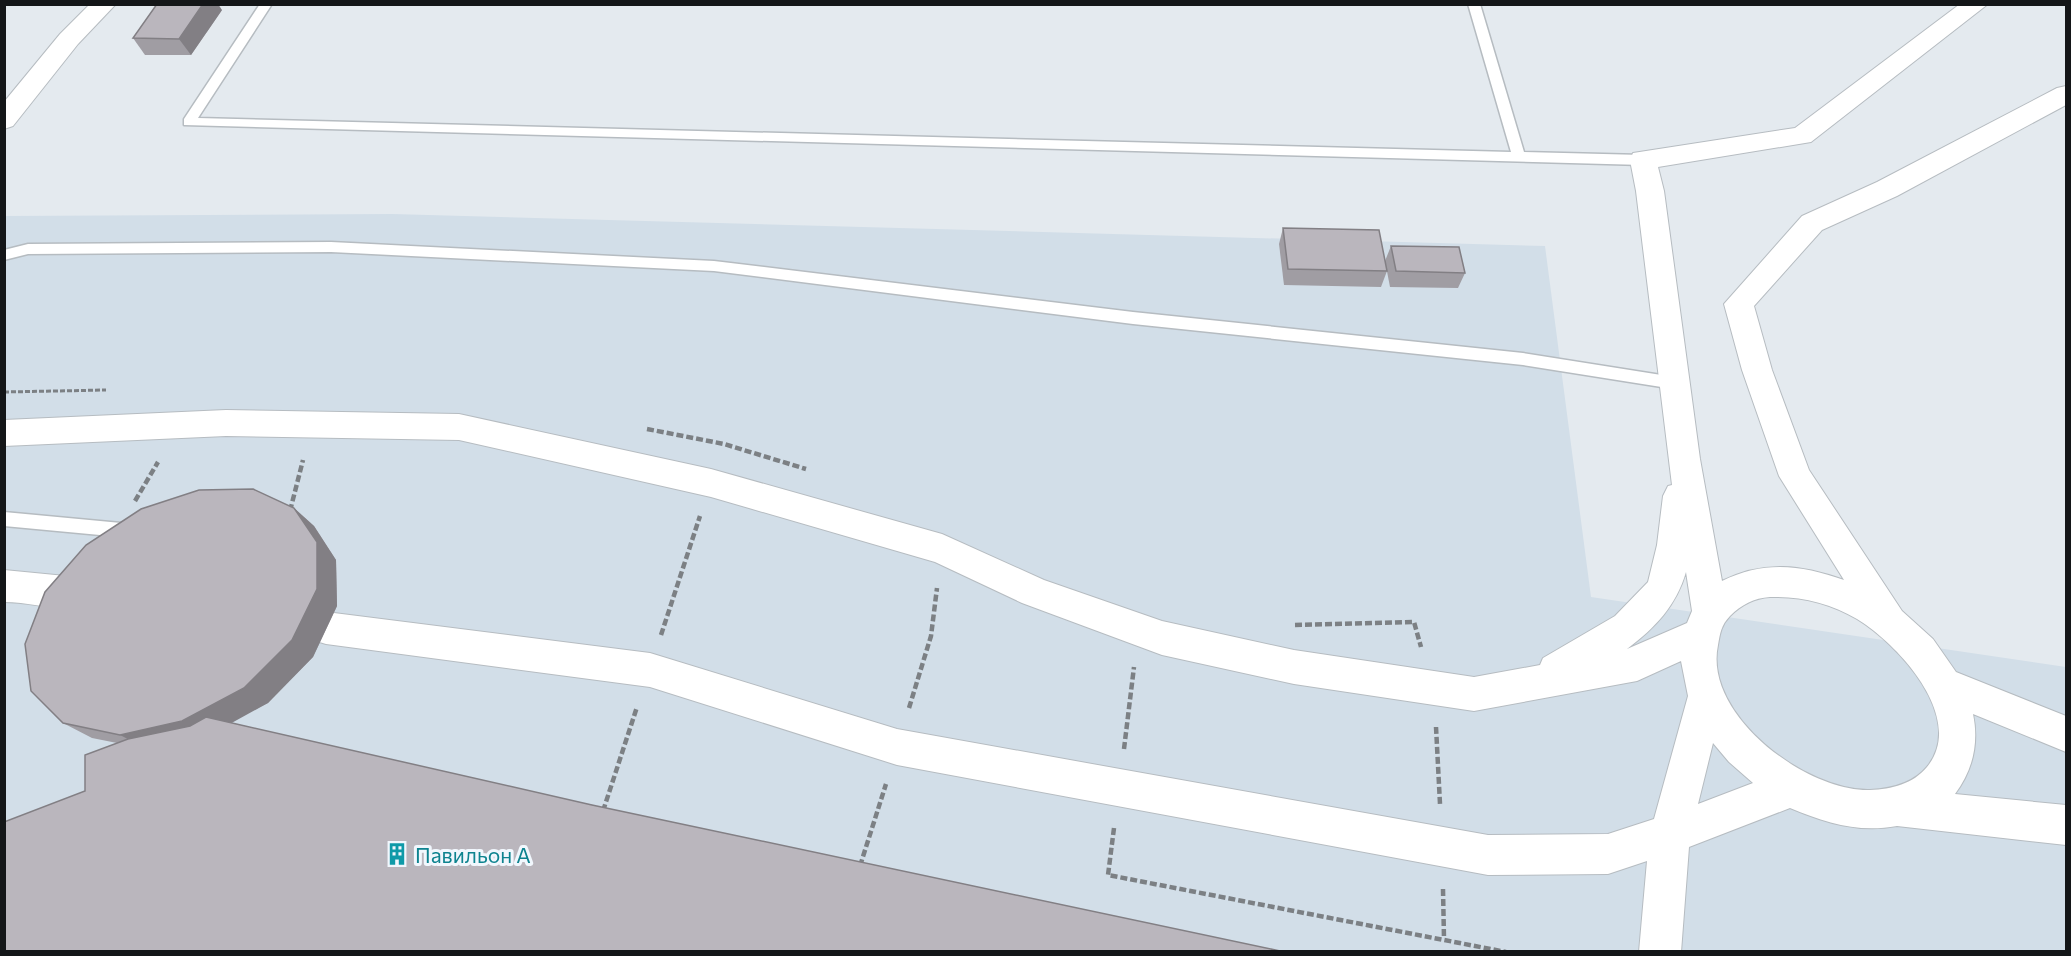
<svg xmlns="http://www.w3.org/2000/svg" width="2071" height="956" viewBox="0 0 2071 956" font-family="Commissioner,sans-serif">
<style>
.built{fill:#d2dee8}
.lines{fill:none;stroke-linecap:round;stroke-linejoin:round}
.service-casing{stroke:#b6bcc1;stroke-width:3}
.minor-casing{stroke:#b6bcc1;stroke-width:2}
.path-far1{stroke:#7c8084;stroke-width:3;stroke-dasharray:5 2;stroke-linecap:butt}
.path{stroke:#7c8084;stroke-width:4.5;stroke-dasharray:7 3;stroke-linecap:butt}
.service{fill:#fff;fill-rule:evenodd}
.minor{fill:#fff;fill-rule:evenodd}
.wall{fill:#a09da3}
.shaded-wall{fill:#827f84}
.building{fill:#bab6bd;stroke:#827f84;stroke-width:1.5}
.labels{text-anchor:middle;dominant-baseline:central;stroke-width:6;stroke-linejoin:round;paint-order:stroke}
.near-culture-label{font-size:21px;fill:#0d838f;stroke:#f1f7fd;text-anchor:start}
</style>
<rect width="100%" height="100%" fill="#e4eaef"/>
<path class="built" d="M392 214 1545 246 1591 597 2066 667V951H5L4 216Z"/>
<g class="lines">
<g class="service-casing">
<g id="service">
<path d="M260 4H272L198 118 1511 152 1468 4H1480L1524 152 1643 155 1650 160 1643 165 184 125V119Z"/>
<path d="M331 242 714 261 1133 312 1523 353 1674 377 1682 383 1674 389 1523 365 1133 324 714 271 331 252 28 254 4 260V250L28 244Z"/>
<path d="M4 512 132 524 138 526 141 531 138 536 132 538 4 526Z"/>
</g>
</g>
<g class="minor-casing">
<g id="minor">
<path d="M90 4H116L78 44 13 126 4 129V102L60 34Z"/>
<path d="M1960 4H1988L1811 142 1658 167 1664 191 1700 459 1722 581C1764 560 1802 565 1844 580L1779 476 1742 370 1724 304 1802 216 1877 182 2057 88 2066 86V105L1897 196 1822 230 1754 306 1772 370 1809 470 1902 611 1933 639 1956 672 2066 716V752L1973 714C1979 743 1973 770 1955 794L2066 805V845L1897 826C1858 833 1826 823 1790 808L1689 847 1681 952H1639L1647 861 1608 874 1488 875 897 765 650 687 326 644 313 640 308 628 313 616 326 612 650 653 897 729 1488 835 1608 834 1654 819 1688 696 1681 661 1637 681 1474 711 1294 684 1162 655 1022 603 935 562 711 497 459 440 226 436 4 446V420L226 410 459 414 711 469 942 534 1044 580 1162 621 1294 650 1474 677 1540 665 1543 658 1615 616 1648 582 1657 545 1663 496 1668 486 1672 485 1636 191 1630 160 1633 153 1795 128ZM1686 572 1692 611 1687 623 1627 649C1655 628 1676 606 1686 572ZM1770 597C1800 596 1830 603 1857 619 1898 644 1967 718 1927 767 1913 784 1892 789 1870 790 1807 792 1703 715 1718 645 1720 634 1721 625 1730 616 1741 605 1754 598 1770 597ZM1713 743 1729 762 1753 783 1698 804Z"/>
<path d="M4 570 86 578 98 583 104 594 98 605C71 615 34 602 4 602Z"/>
</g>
</g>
<path class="path-far1" d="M4 392 106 390"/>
<g class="path">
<path d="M647 429 724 444 806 469"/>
<path d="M135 501 158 462"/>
<path d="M290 511 303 460"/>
<path d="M1295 625 1414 622 1421 647"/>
<path d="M661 635 700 516"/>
<path d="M909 708 931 636 937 588"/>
<path d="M1436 727 1440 804"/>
<path d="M1124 749 1134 667"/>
<path d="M603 811 637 707"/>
<path d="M1114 828 1108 875 1506 952"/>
<path d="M860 866 886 784"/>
<path d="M1443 889 1444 939"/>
</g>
<use href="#service" class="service"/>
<use href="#minor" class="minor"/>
</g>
<g class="wall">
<path d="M222 10 191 55H145L133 38Z"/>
<path d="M1283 228 1387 271 1381 287 1284 285 1279 244Z"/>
<path d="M1391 246 1465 273 1458 288 1390 287 1385 261Z"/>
<path d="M294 508 314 526 336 560 337 606 313 657 268 703 85 791 117 743 92 738 63 723Z"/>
</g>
<g class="shaded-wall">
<path d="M203 4H218L222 10 191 55 179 39Z"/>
<path d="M294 508 314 526 336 560 337 606 313 657 268 703 208 736 147 749 120 735Z"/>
</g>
<g class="building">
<path d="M157 4H203L179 39 133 38Z"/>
<path d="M1283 228 1379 230 1387 271 1288 269Z"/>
<path d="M1391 246 1459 247 1465 273 1396 271Z"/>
<path d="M253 489 294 508 317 542V589L292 640 244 688 182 721 120 735 63 723 31 691 25 644 45 592 86 545 141 509 199 490Z"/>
<path d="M206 717 592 805 1280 951H4V822L85 791V755L128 739 190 726Z"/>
</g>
<defs>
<g id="building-bare" transform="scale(1.8)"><path d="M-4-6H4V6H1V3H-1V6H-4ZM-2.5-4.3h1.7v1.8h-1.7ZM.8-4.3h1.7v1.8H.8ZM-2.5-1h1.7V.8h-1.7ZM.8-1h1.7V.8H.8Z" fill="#0f9aa8" stroke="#f1f7fd" stroke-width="2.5" paint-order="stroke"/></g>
</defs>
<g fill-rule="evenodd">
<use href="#building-bare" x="397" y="854"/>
</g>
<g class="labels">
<g class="near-culture-label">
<text x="415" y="854">Павильон А</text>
</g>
</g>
<rect width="2071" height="956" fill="none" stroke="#141618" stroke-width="12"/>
</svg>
